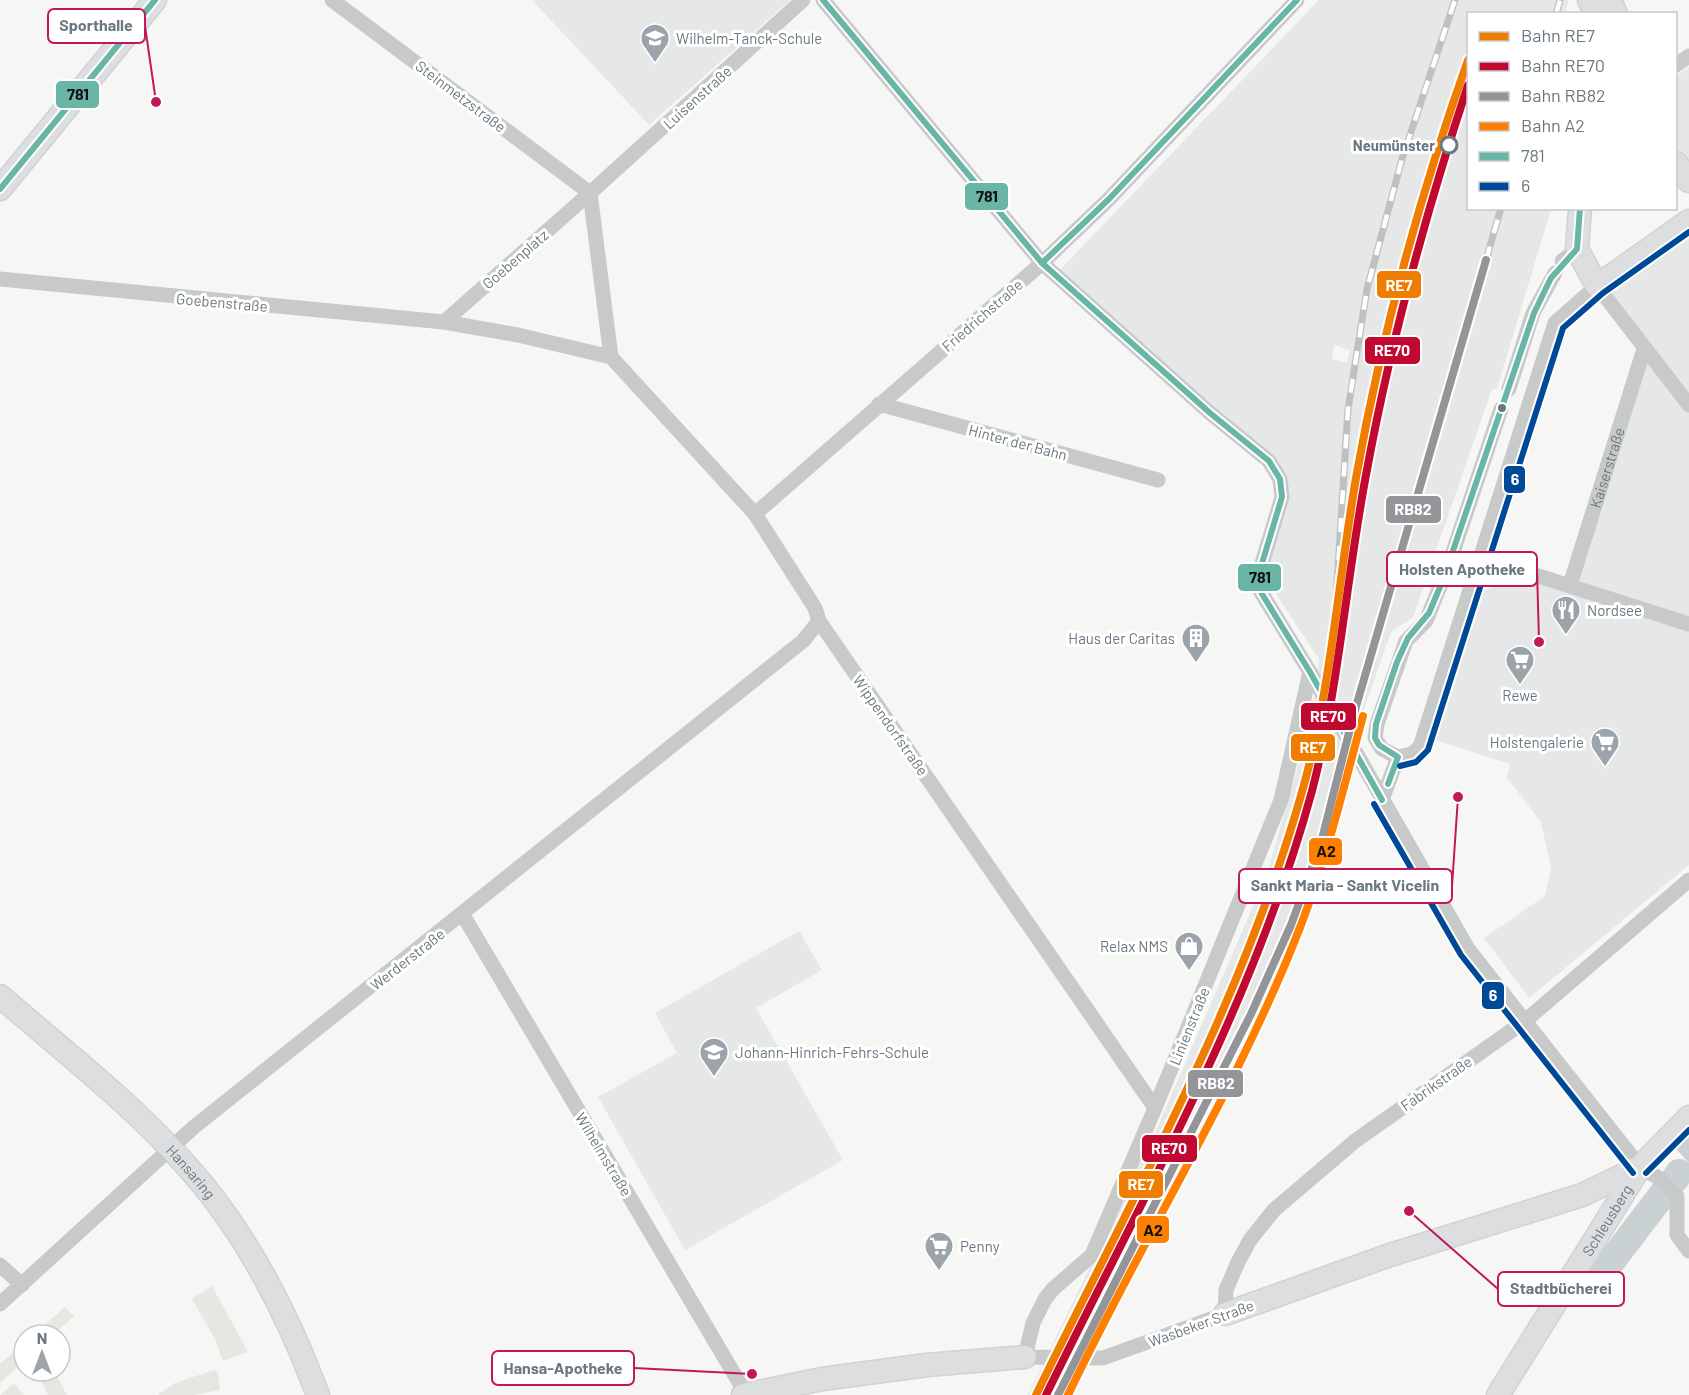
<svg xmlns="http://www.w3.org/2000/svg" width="1689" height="1395" viewBox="0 0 1689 1395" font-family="Barlow,sans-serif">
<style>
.built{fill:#e6e7e7;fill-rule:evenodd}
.green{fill:#e5e7e3}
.water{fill:#cad1d3}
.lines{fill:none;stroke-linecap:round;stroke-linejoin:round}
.river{stroke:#cad1d3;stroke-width:28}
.secondary-casing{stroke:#d2d2d2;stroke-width:25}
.street{stroke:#c8caca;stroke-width:15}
.secondary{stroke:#dddedf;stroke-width:22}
.rail-casing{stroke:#bfc0c0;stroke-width:7}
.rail{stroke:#fff;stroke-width:4.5;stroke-dasharray:14;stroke-linecap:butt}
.bus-1-casing{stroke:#fff;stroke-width:10}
.bus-2-casing{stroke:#fff;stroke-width:10}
.bus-1{stroke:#69b5a6;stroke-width:6}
.bus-2{stroke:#004996;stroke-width:6}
.rail-1-casing{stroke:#fff;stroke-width:12}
.rail-2-casing{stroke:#fff;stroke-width:12}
.rail-3-casing{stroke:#fff;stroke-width:12}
.rail-4-casing{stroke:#fff;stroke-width:12}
.rail-1{stroke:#ef7d00;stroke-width:8}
.rail-2{stroke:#c10831;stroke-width:8}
.rail-3{stroke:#939598;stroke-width:8}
.rail-4{stroke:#ff8000;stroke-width:8}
.stop-dot{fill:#fff;stroke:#6a7881;stroke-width:3}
.bus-dot{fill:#6a7881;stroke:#fff;stroke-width:2}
.labels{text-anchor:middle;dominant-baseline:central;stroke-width:6;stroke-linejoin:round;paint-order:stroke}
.poi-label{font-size:15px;fill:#6a7881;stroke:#fff;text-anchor:start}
.street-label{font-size:15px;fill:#6a7881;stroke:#fff}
.stop-label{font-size:15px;font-weight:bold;fill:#6a7881;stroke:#fff;text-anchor:end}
.leader{fill:none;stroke:#c2185b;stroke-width:2}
.callout-dot{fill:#c2185b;stroke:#fff;stroke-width:2}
.callout{fill:#fff;stroke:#c2185b;stroke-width:2}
.callout-label{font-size:16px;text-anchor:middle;font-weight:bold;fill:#6a7881}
.line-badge{stroke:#fff;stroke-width:2}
.badge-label{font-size:16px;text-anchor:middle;font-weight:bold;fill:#fff}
.pale-badge-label{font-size:16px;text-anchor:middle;font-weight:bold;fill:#111}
</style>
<rect width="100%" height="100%" fill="#f6f6f5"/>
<g class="built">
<path d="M532 0H790L649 125Z"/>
<path d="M1319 0H1569L1565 13 1468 14V208L1551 209 1497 389H1492L1413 617 1391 632 1358 726 1337 817 1315 893 1297 940 1072 1395H1028L1154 1135 1267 874 1311 720 1319 659 1260 570 1280 479 1055 275ZM1334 345 1350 350 1347 363 1332 359Z"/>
<path d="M1689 67V164L1676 147V76Z"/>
<path d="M1689 221V865L1529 998 1484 938 1545 896 1551 868 1541 822 1507 778 1510 764 1432 739 1474 595 1526 572 1570 585 1644 350 1597 286Z"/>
<path d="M799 931 822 970 756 1008 843 1160 685 1250 598 1097 677 1053 655 1013Z"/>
</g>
<g class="green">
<path d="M212 1286 248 1352 223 1361 215 1339 192 1299Z"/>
<path d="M65 1307 74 1316 53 1335H33Z"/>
<path d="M24 1343V1361L0 1383V1364Z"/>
<path d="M214 1370 218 1372 220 1390 194 1395H158L175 1383Z"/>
<path d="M56 1374 67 1395H48L41 1381Z"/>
<path d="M14 1383 24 1395H0Z"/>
</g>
<path class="water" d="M1689 1137V1163L1675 1148Z"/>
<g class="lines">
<g class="river">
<path d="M1675 1179 1679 1173"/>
<path d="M1604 1271 1662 1195"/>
</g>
<g class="secondary-casing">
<g id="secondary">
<path d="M1589 0 1597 14"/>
<path d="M1610 0 1616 14"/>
<path d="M1676 163 1689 181"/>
<path d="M0 189 155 0"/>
<path d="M1580 208 1577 249 1597 286 1689 221"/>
<path id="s2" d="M0 996C62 1050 130 1102 185 1164 245 1230 287 1312 318 1395"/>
<path d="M1225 1314 1390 1255 1582 1195 1640 1167"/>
<path d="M743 1395 822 1379 927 1365 1025 1357"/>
<path id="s3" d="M1498 1395 1640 1167 1689 1117"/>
</g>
</g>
<g class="street">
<path d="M332 0 590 193 803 0"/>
<path d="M823 0 1042 263 1210 413 1269 461 1280 479 1282 497 1260 570 1259 589 1310 672 1468 949 1640 1167 1659 1178 1677 1196V1235L1689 1251"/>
<path d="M1676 65 1689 56"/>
<path d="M590 193 611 357 518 335 444 322Z"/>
<path d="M1562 261 1577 249"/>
<path d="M0 279 444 322"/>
<path d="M611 357 755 514 815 608 819 621 1155 1108"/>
<path d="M1509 389 1533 313 1555 273"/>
<path d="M879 404 1158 480"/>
<path d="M1501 409 1449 564 1426 621 1406 641 1377 724 1375 738 1382 749 1398 757 1412 754 1420 747 1555 323 1597 286 1689 405"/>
<path d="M755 514 1042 263 1109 199 1297 0"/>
<path d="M1449 564 1474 572 1501 564 1689 624"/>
<path id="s1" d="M1570 585 1644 349"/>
<path d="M1310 672 1281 800 1155 1108 1092 1255 1053 1289 1045 1299 1033 1323 1025 1357 1103 1358 1225 1314 1226 1290 1238 1262 1250 1240 1274 1210 1355 1141 1525 1021 1689 880"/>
<path d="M1382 800 1398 757"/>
<path d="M463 915 746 1394"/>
<path d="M0 1265 22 1285"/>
<path d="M0 1304 194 1127 803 641 819 621"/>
</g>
<use href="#secondary" class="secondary"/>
<g class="rail-casing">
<g id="rail">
<path d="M1556 14 1560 0"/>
<path d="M1486 260 1501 208"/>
<path d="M1335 616 1348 409 1367 289 1402 159 1455 0"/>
</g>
</g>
<use href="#rail" class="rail"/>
<g class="bus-1-casing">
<g id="bus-1">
<path d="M823 0 1042 263 1210 413 1269 461 1280 479 1282 497 1260 570 1259 589 1310 672 1382 800"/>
<path d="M0 189 155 0"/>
<path d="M1042 263 1109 199 1297 0"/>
<path d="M1388 784 1398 757 1379 745 1375 738 1376 724 1397 662 1408 638 1429 613 1443 580 1534 313 1551 278 1577 249 1580 208"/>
</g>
</g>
<g class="bus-2-casing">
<g id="bus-2">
<path d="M1400 766 1416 762 1428 750 1563 328 1603 293 1689 232"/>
<path d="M1374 804 1461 955 1633 1173"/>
<path d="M1646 1173 1689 1130"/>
</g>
</g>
<use href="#bus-1" class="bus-1"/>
<use href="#bus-2" class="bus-2"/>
<g class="rail-1-casing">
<path id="rail-1" d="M1036 1395C1132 1198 1242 1004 1302 792 1331 690 1338 582 1356 478 1381 337 1420 195 1468 60"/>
</g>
<g class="rail-2-casing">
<path id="rail-2" d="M1046 1395C1142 1198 1254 1004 1312 791 1339 687 1346 580 1366 475 1390 344 1426 212 1468 85"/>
</g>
<g class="rail-3-casing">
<path id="rail-3" d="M1058 1395 1251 1014 1291 925 1321 843 1353 717 1486 260"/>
</g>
<g class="rail-4-casing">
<path id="rail-4" d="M1068 1395C1143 1237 1238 1088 1301 925 1327 857 1344 786 1363 716"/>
</g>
<use href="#rail-1" class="rail-1"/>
<use href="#rail-2" class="rail-2"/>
<use href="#rail-3" class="rail-3"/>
<use href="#rail-4" class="rail-4"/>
</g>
<defs>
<g id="school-pin" transform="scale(1.5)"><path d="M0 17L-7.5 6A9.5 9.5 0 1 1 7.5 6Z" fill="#9ba4aa" stroke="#fff"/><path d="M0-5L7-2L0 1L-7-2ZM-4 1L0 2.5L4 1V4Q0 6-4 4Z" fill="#fff"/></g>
<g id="restaurant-pin" transform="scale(1.5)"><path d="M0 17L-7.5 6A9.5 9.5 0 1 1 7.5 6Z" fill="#9ba4aa" stroke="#fff"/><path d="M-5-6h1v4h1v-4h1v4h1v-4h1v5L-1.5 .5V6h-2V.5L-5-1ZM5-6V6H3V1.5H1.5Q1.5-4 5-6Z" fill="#fff"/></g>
<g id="building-pin" transform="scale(1.5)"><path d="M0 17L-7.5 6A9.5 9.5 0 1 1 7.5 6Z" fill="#9ba4aa" stroke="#fff"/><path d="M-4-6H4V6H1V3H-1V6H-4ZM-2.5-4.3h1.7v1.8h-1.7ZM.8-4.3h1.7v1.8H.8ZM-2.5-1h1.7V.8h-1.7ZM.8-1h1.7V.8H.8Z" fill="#fff"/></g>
<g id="supermarket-pin" transform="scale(1.5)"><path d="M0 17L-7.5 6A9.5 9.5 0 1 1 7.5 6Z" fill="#9ba4aa" stroke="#fff"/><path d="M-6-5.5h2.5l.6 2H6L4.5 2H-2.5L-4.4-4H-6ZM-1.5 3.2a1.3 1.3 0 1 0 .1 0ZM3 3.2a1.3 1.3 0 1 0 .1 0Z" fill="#fff"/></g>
<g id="shop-pin" transform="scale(1.5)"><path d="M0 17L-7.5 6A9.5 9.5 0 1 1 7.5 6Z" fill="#9ba4aa" stroke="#fff"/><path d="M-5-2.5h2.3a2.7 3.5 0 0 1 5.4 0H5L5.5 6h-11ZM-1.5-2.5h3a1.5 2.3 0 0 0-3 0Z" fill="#fff"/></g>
</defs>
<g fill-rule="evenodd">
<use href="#school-pin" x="655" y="38"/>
<use href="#restaurant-pin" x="1566" y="610"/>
<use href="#building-pin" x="1196" y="638"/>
<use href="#supermarket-pin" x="1520" y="660"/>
<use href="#supermarket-pin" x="1605" y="742"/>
<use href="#shop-pin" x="1189" y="946"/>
<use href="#school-pin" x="714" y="1052"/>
<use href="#supermarket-pin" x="939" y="1246"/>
</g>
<circle class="stop-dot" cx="1449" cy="145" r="8"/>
<circle class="bus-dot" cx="1502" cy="408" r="5"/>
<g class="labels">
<g class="poi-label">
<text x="676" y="38">Wilhelm-Tanck-Schule</text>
<text x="1587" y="610">Nordsee</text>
<text x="1175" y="638" text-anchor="end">Haus der Caritas</text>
<text x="1520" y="695" text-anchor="middle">Rewe</text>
<text x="1584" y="742" text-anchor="end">Holstengalerie</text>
<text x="1168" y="946" text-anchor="end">Relax NMS</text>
<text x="735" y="1052">Johann-Hinrich-Fehrs-Schule</text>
<text x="960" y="1246">Penny</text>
</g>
<g class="street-label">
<text transform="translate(461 96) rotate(37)">Steinmetzstraße</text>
<text transform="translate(697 97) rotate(-42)">Luisenstraße</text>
<text transform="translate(515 259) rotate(-41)">Goebenplatz</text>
<text transform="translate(222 302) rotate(5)">Goebenstraße</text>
<text transform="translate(982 315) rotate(-41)">Friedrichstraße</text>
<text transform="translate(1018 442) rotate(15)">Hinter der Bahn</text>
<text stroke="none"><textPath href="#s1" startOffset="123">Kaiserstraße</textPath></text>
<text transform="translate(891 725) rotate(55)">Wippendorfstraße</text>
<text transform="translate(407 959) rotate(-38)">Werderstraße</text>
<text transform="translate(1189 1026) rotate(-68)">Linienstraße</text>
<text transform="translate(1436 1083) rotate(-35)">Fabrikstraße</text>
<text transform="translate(604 1154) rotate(59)">Wilhelmstraße</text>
<text stroke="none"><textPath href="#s2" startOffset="260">Hansaring</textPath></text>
<text stroke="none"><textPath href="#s3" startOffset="206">Schleusberg</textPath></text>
<text transform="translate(1201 1323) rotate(-20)">Wasbeker Straße</text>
</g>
<g class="stop-label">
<text x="1435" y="145">Neumünster</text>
</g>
</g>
<path class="leader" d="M156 102L145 26M1539 642L1537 569M1458 797L1452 886M1409 1211L1498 1289M752 1374L634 1368"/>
<g class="callout-dot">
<circle cx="156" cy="102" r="6"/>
<circle cx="1539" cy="642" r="6"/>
<circle cx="1458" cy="797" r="6"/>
<circle cx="1409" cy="1211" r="6"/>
<circle cx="752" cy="1374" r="6"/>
</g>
<g class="callout">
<rect x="48" y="9" width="97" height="34" rx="6"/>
<rect x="1387" y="552" width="150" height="34" rx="6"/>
<rect x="1239" y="869" width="213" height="34" rx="6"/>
<rect x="1498" y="1272" width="126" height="34" rx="6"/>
<rect x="492" y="1351" width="142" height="34" rx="6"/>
</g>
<g class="callout-label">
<text x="96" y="31">Sporthalle</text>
<text x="1462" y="575">Holsten Apotheke</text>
<text x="1345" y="891">Sankt Maria - Sankt Vicelin</text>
<text x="1561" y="1294">Stadtbücherei</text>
<text x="563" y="1374">Hansa-Apotheke</text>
</g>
<g class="line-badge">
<rect x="55" y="80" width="45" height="29" rx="6" fill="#69b5a6"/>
<rect x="964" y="182" width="45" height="29" rx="6" fill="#69b5a6"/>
<rect x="1376" y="270" width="46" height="29" rx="6" fill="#ef7d00"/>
<rect x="1364" y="336" width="57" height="29" rx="6" fill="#c10831"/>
<rect x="1503" y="465" width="23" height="29" rx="6" fill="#004996"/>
<rect x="1385" y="495" width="57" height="29" rx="6" fill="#939598"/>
<rect x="1237" y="563" width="45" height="29" rx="6" fill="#69b5a6"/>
<rect x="1300" y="702" width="57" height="29" rx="6" fill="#c10831"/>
<rect x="1290" y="733" width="46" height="29" rx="6" fill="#ef7d00"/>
<rect x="1308" y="837" width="35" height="29" rx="6" fill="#ff8000"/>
<rect x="1481" y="981" width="24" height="29" rx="6" fill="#004996"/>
<rect x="1187" y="1069" width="57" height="29" rx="6" fill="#939598"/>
<rect x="1141" y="1134" width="57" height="29" rx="6" fill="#c10831"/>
<rect x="1118" y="1170" width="46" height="29" rx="6" fill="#ef7d00"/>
<rect x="1136" y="1215" width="34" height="29" rx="6" fill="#ff8000"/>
</g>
<g class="badge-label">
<text x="1399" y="291">RE7</text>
<text x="1392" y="356">RE70</text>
<text x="1515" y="485">6</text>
<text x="1413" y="515">RB82</text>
<text x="1328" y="722">RE70</text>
<text x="1313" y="753">RE7</text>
<text x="1493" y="1001">6</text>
<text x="1216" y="1089">RB82</text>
<text x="1169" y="1154">RE70</text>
<text x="1141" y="1190">RE7</text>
</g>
<g class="pale-badge-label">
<text x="78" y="100">781</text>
<text x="987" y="202">781</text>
<text x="1260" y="583">781</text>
<text x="1326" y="857">A2</text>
<text x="1153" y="1236">A2</text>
</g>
<rect x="1467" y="12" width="210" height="198" fill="#ffffff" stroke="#c3c9cd" stroke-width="1.5"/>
<rect x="1479" y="32" width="30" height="9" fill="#ef7d00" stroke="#c3c9cd" stroke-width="1.5"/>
<text x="1521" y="42" font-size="18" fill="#6a7881">Bahn RE7</text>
<rect x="1479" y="62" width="30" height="9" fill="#c10831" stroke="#c3c9cd" stroke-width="1.5"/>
<text x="1521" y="72" font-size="18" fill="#6a7881">Bahn RE70</text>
<rect x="1479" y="92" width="30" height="9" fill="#939598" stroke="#c3c9cd" stroke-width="1.5"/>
<text x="1521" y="102" font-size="18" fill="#6a7881">Bahn RB82</text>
<rect x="1479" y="122" width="30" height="9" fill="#ff8000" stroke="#c3c9cd" stroke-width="1.5"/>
<text x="1521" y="132" font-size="18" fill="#6a7881">Bahn A2</text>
<rect x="1479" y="152" width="30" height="9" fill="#69b5a6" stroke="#c3c9cd" stroke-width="1.5"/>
<text x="1521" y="162" font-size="18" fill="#6a7881">781</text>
<rect x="1479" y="182" width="30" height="9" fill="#004996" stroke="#c3c9cd" stroke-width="1.5"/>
<text x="1521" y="192" font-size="18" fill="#6a7881">6</text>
<g transform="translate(42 1353)"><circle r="28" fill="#ffffff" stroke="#c3c9cd" stroke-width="1.5"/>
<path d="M0-4.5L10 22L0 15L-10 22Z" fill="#9ba4aa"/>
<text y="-9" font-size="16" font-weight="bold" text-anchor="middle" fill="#6a7881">N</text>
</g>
</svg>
